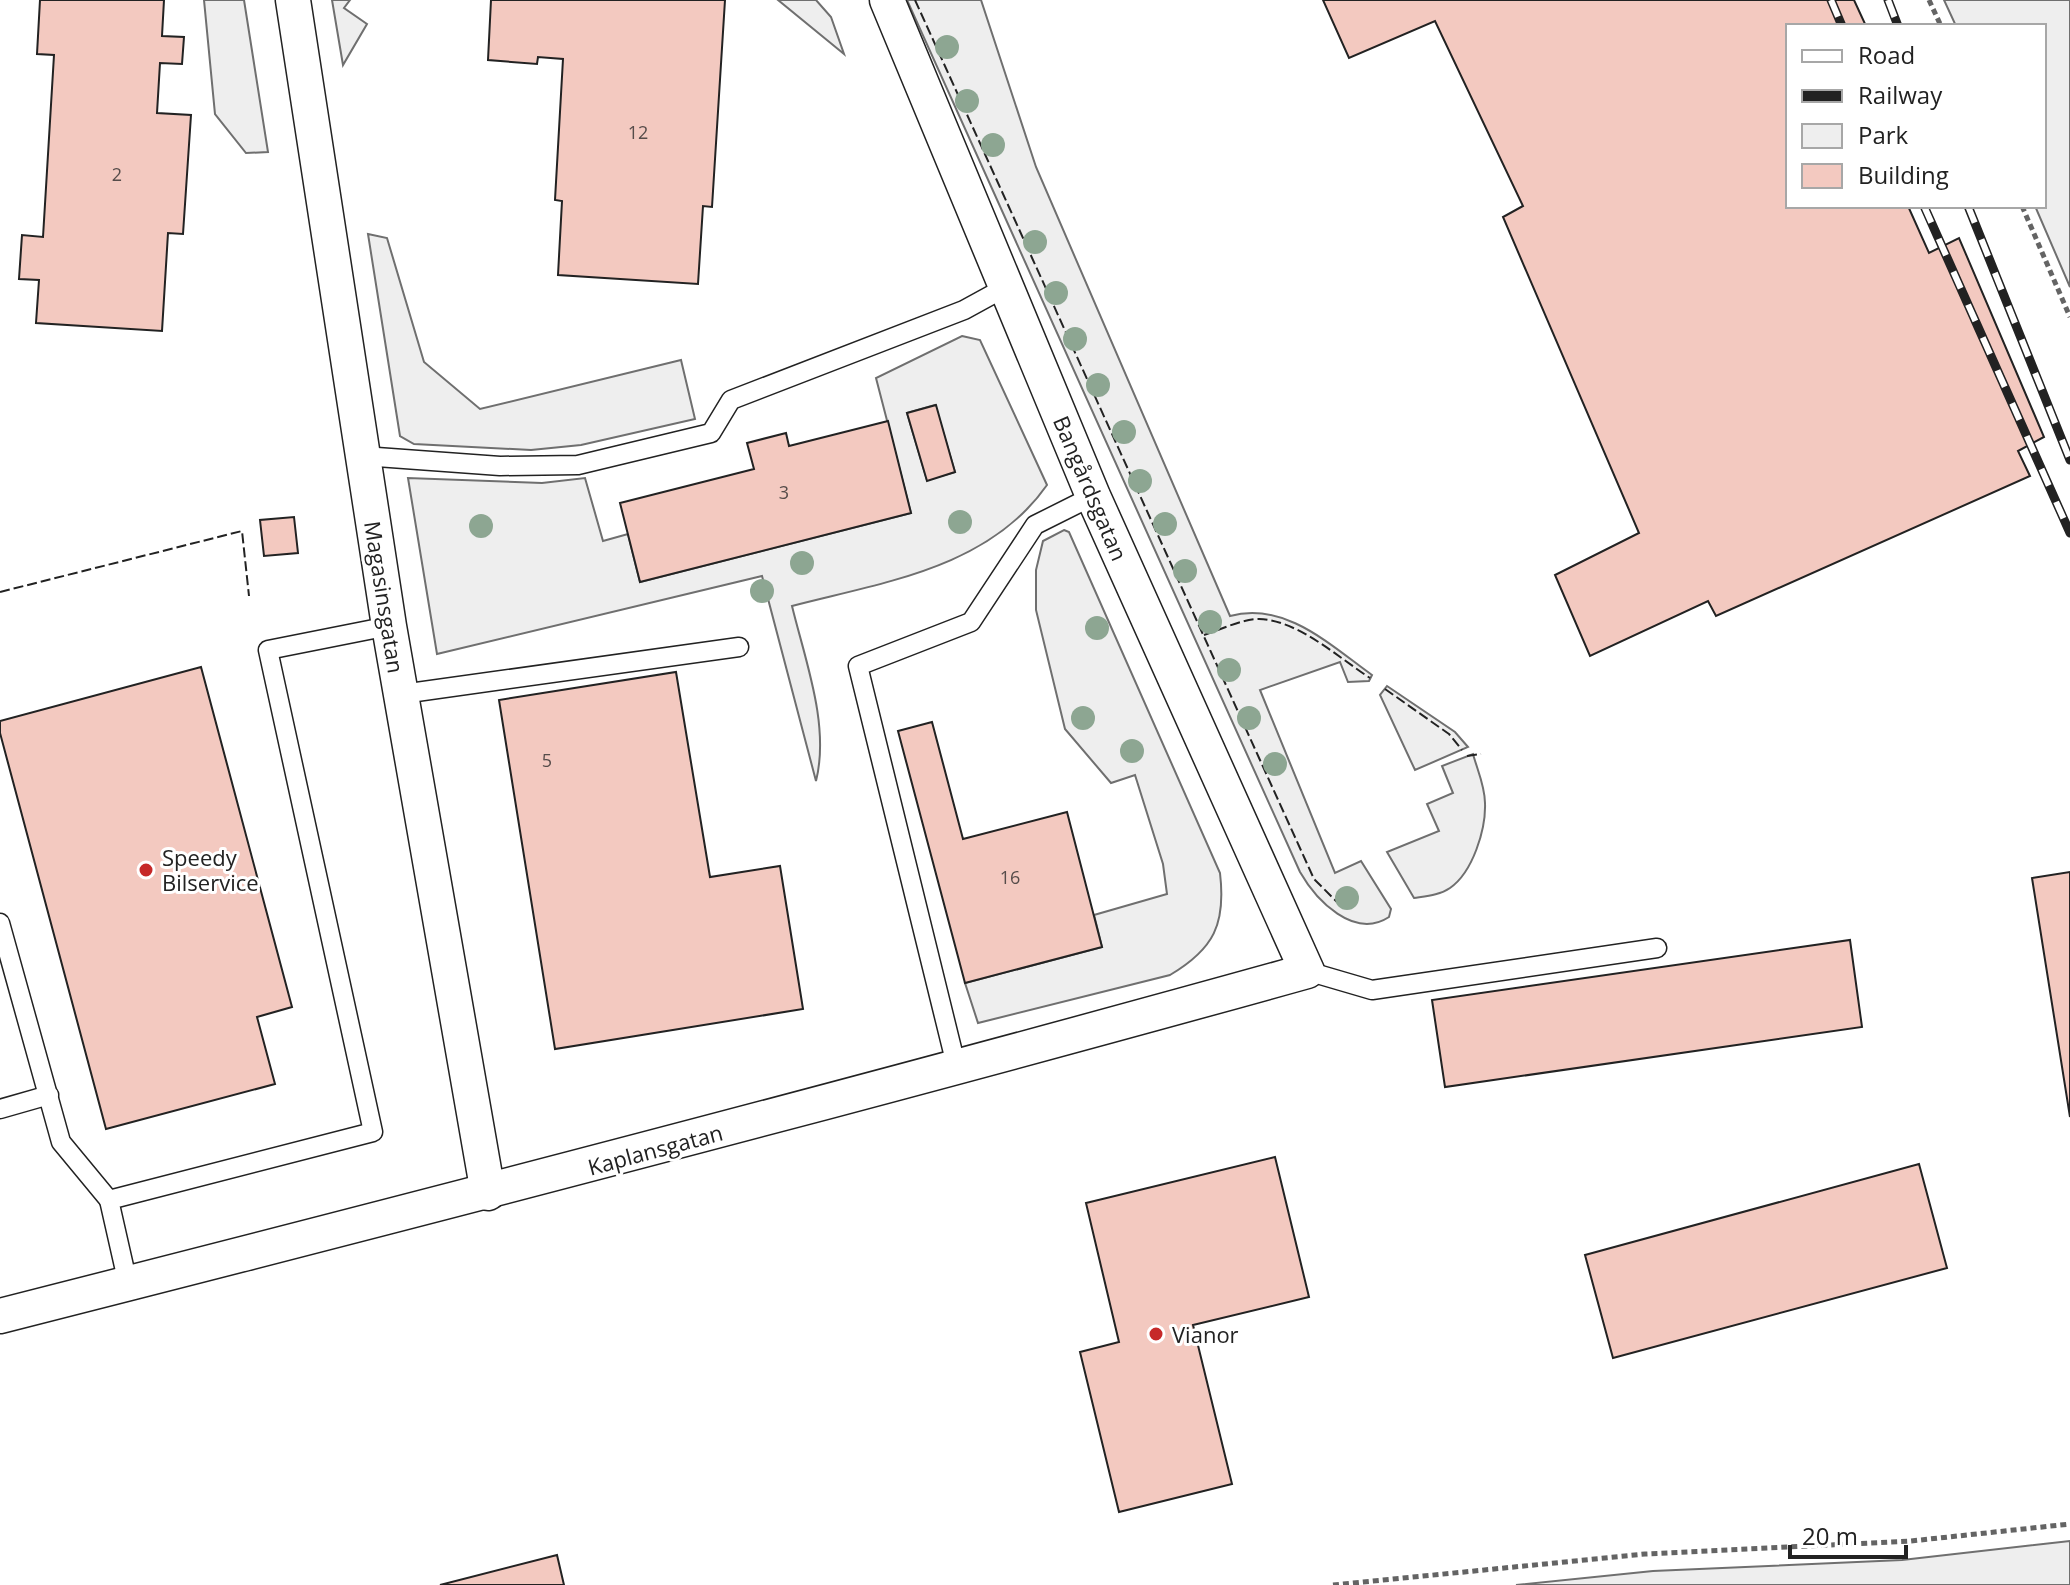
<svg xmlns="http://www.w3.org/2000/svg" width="2070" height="1585" viewBox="0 0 2070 1585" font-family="'Open Sans',sans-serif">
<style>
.green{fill:#eee;stroke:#6f6f6f;stroke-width:2;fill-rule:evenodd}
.building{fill:#f3c9c0;stroke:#222;stroke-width:2}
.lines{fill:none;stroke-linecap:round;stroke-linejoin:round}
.service-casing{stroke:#222;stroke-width:21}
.minor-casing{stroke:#222;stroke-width:37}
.path{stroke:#646464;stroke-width:5;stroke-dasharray:6 4;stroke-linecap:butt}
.service{stroke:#fff;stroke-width:18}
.minor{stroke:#fff;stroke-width:34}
.rail-casing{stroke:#222;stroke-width:9}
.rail{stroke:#fff;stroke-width:6;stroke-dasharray:18;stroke-linecap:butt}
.fence{stroke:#222;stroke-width:2;stroke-dasharray:10 4;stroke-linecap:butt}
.tree{fill:#8da692}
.poi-dot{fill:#c62828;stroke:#fff;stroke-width:3}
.labels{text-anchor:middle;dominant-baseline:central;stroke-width:6;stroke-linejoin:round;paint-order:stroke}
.number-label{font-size:18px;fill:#564c4a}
.street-label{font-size:22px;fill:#222;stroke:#fff}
.poi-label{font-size:22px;fill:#222;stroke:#fff;text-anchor:start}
</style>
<rect width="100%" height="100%" fill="#fff"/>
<g class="green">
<path d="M204 0H244L268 152 246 153 215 114Z"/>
<path d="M332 0H350L344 8 367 24 343 65Z"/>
<path d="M778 0H816L831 17 844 54Z"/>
<path d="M907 0H981L1036 167 1230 616C1285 601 1330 645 1372 675L1369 681 1348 682 1340 662 1260 690 1335 873 1361 861 1391 909 1389 917C1354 940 1316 900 1300 872Z"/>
<path d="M1944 0H2070V287L2035 206H2044V26H1956Z"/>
<path d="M368 234 387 238 424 362 480 409 681 360 695 419 581 445 531 450 414 444 400 436Z"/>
<path d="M962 336 980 340 1047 485C989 568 884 582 792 606 805 660 830 725 816 781L762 576 437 654 408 478 542 483 585 478 603 541 628 534 640 582 911 513 876 378ZM935 405 955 472 927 480 907 413Z"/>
<path d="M1064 530 1069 532 1220 873C1226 924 1214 949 1170 975L978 1023 965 983 1102 947 1094 915 1167 894 1163 864 1135 775 1111 783 1065 729 1036 610V570L1043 541Z"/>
<path d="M1387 686 1455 732 1468 747 1415 770 1380 695Z"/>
<path d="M1473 754C1477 769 1485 786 1485 803 1486 829 1473 872 1450 888 1440 895 1427 896 1414 898L1387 852 1439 831 1427 804 1453 793 1442 766Z"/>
<path d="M2070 1541V1585H1516L1653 1571 1902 1560Z"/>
</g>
<g class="building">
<path d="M40 0H164L162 36 184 37 182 64 160 63 157 113 191 115 183 234 168 233 162 331 36 323 39 280 19 279 22 235 43 237 54 55 37 54Z"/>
<path d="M491 0H725L712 207 703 206 698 284 558 275 562 201 555 200 563 59 538 57 537 64 488 60Z"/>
<path d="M1323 0H1854L1866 26H1788V206H1908L1929 253 1959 238 2044 437 2018 451 2030 476 1716 616 1708 601 1590 656 1555 575 1639 533 1503 217 1523 206 1435 21 1349 58Z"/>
<path d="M936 405 955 472 927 481 907 413Z"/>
<path d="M888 421 911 513 640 582 620 503 754 469 747 443 786 433 789 446Z"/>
<path d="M294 517 298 553 264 556 260 520Z"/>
<path d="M201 667 292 1007 257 1017 275 1084 106 1129 0 733V721Z"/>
<path d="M676 672 710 877 780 866 803 1009 555 1049 499 700Z"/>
<path d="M932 722 963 839 1067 812 1102 947 965 983 898 731Z"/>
<path d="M2070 872V1117L2032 878Z"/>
<path d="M1850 940 1862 1027 1445 1087 1432 1000Z"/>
<path d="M1275 1157 1309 1297 1193 1325 1232 1484 1119 1512 1080 1352 1119 1342 1086 1203Z"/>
<path d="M1919 1164 1947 1268 1613 1358 1585 1255Z"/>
<path d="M557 1555 564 1585H440Z"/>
</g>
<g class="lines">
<g class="service-casing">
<g id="service">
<path d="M363 456 500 466 578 465 711 433 731 400 964 310 1006 287"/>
<path d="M402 694 739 647"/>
<path d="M0 923 61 1142 109 1200"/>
<path d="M1307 971 1372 990 1657 948"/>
<path d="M957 1069 858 666 971 622 1035 525 1093 496"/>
<path d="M0 1109 49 1095"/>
<path d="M128 1284 109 1200 373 1132 268 650 389 626"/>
</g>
</g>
<g class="minor-casing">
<g id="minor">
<path d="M293 0 389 626 488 1193"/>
<path d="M0 1316C437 1205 873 1092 1307 971L1093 496 887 0"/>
</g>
</g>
<g class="path">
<path d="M1929 0 1941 26"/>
<path d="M2022 206 2070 317"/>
<path d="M1333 1585 1645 1554 1911 1541 2070 1524"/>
</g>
<use href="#service" class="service"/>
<use href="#minor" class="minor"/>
<g class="rail-casing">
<g id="rail">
<path d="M1831 0 1842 26"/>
<path d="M1888 0 1898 26"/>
<path d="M1924 206 2070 533"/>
<path d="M1968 206 2070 460"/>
</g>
</g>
<use href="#rail" class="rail"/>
<g class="fence">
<path d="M915 0 1314 879 1337 902"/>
<path d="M0 592 242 531 249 596"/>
<path d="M1204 635C1220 630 1242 619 1259 619 1298 620 1339 658 1370 678"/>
<path d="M1385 689 1449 734 1462 750"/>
<path d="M1467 756 1481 754"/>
</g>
</g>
<g class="tree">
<circle cx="947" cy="47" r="12"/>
<circle cx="967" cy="101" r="12"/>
<circle cx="993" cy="145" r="12"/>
<circle cx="1035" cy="242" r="12"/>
<circle cx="1056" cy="293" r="12"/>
<circle cx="1075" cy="339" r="12"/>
<circle cx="1098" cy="385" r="12"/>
<circle cx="1124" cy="432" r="12"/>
<circle cx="1140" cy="481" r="12"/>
<circle cx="960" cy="522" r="12"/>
<circle cx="1165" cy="524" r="12"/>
<circle cx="481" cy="526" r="12"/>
<circle cx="802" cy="563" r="12"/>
<circle cx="1185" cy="571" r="12"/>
<circle cx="762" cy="591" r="12"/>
<circle cx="1210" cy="622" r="12"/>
<circle cx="1097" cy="628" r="12"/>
<circle cx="1229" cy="670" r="12"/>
<circle cx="1083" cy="718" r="12"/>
<circle cx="1249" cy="718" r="12"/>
<circle cx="1132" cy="751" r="12"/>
<circle cx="1275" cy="764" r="12"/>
<circle cx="1347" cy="898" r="12"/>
</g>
<g class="poi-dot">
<circle cx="146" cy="870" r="8"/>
<circle cx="1156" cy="1334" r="8"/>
</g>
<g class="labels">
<g class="number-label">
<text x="638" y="132">12</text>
<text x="117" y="174">2</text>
<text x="784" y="492">3</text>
<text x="547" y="760">5</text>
<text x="1010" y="877">16</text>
</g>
<g class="street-label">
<text transform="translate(1091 488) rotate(67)">Bangårdsgatan</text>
<text transform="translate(385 597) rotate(81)">Magasinsgatan</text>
<text transform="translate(655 1149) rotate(-15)">Kaplansgatan</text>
</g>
<g class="poi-label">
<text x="162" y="857">Speedy<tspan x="162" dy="25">Bilservice</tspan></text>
<text x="1172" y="1334">Vianor</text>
</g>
</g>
<rect x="1786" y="24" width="260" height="184" fill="#ffffff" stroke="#a7a7a7" stroke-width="2"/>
<rect x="1802" y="50" width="40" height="12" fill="#ffffff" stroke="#a7a7a7" stroke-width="2"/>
<text x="1858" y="64" font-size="24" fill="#222222">Road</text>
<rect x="1802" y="90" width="40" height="12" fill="#222222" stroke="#a7a7a7" stroke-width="2"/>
<text x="1858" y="104" font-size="24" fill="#222222">Railway</text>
<rect x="1802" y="124" width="40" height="24" fill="#eeeeee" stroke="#a7a7a7" stroke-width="2"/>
<text x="1858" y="144" font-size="24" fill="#222222">Park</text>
<rect x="1802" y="164" width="40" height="24" fill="#f3c9c0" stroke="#a7a7a7" stroke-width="2"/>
<text x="1858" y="184" font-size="24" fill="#222222">Building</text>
<path d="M1790 1545v12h116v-12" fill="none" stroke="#222222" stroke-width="4"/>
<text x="1802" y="1545" font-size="24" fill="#222222" stroke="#ffffff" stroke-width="6" paint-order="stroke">20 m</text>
</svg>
